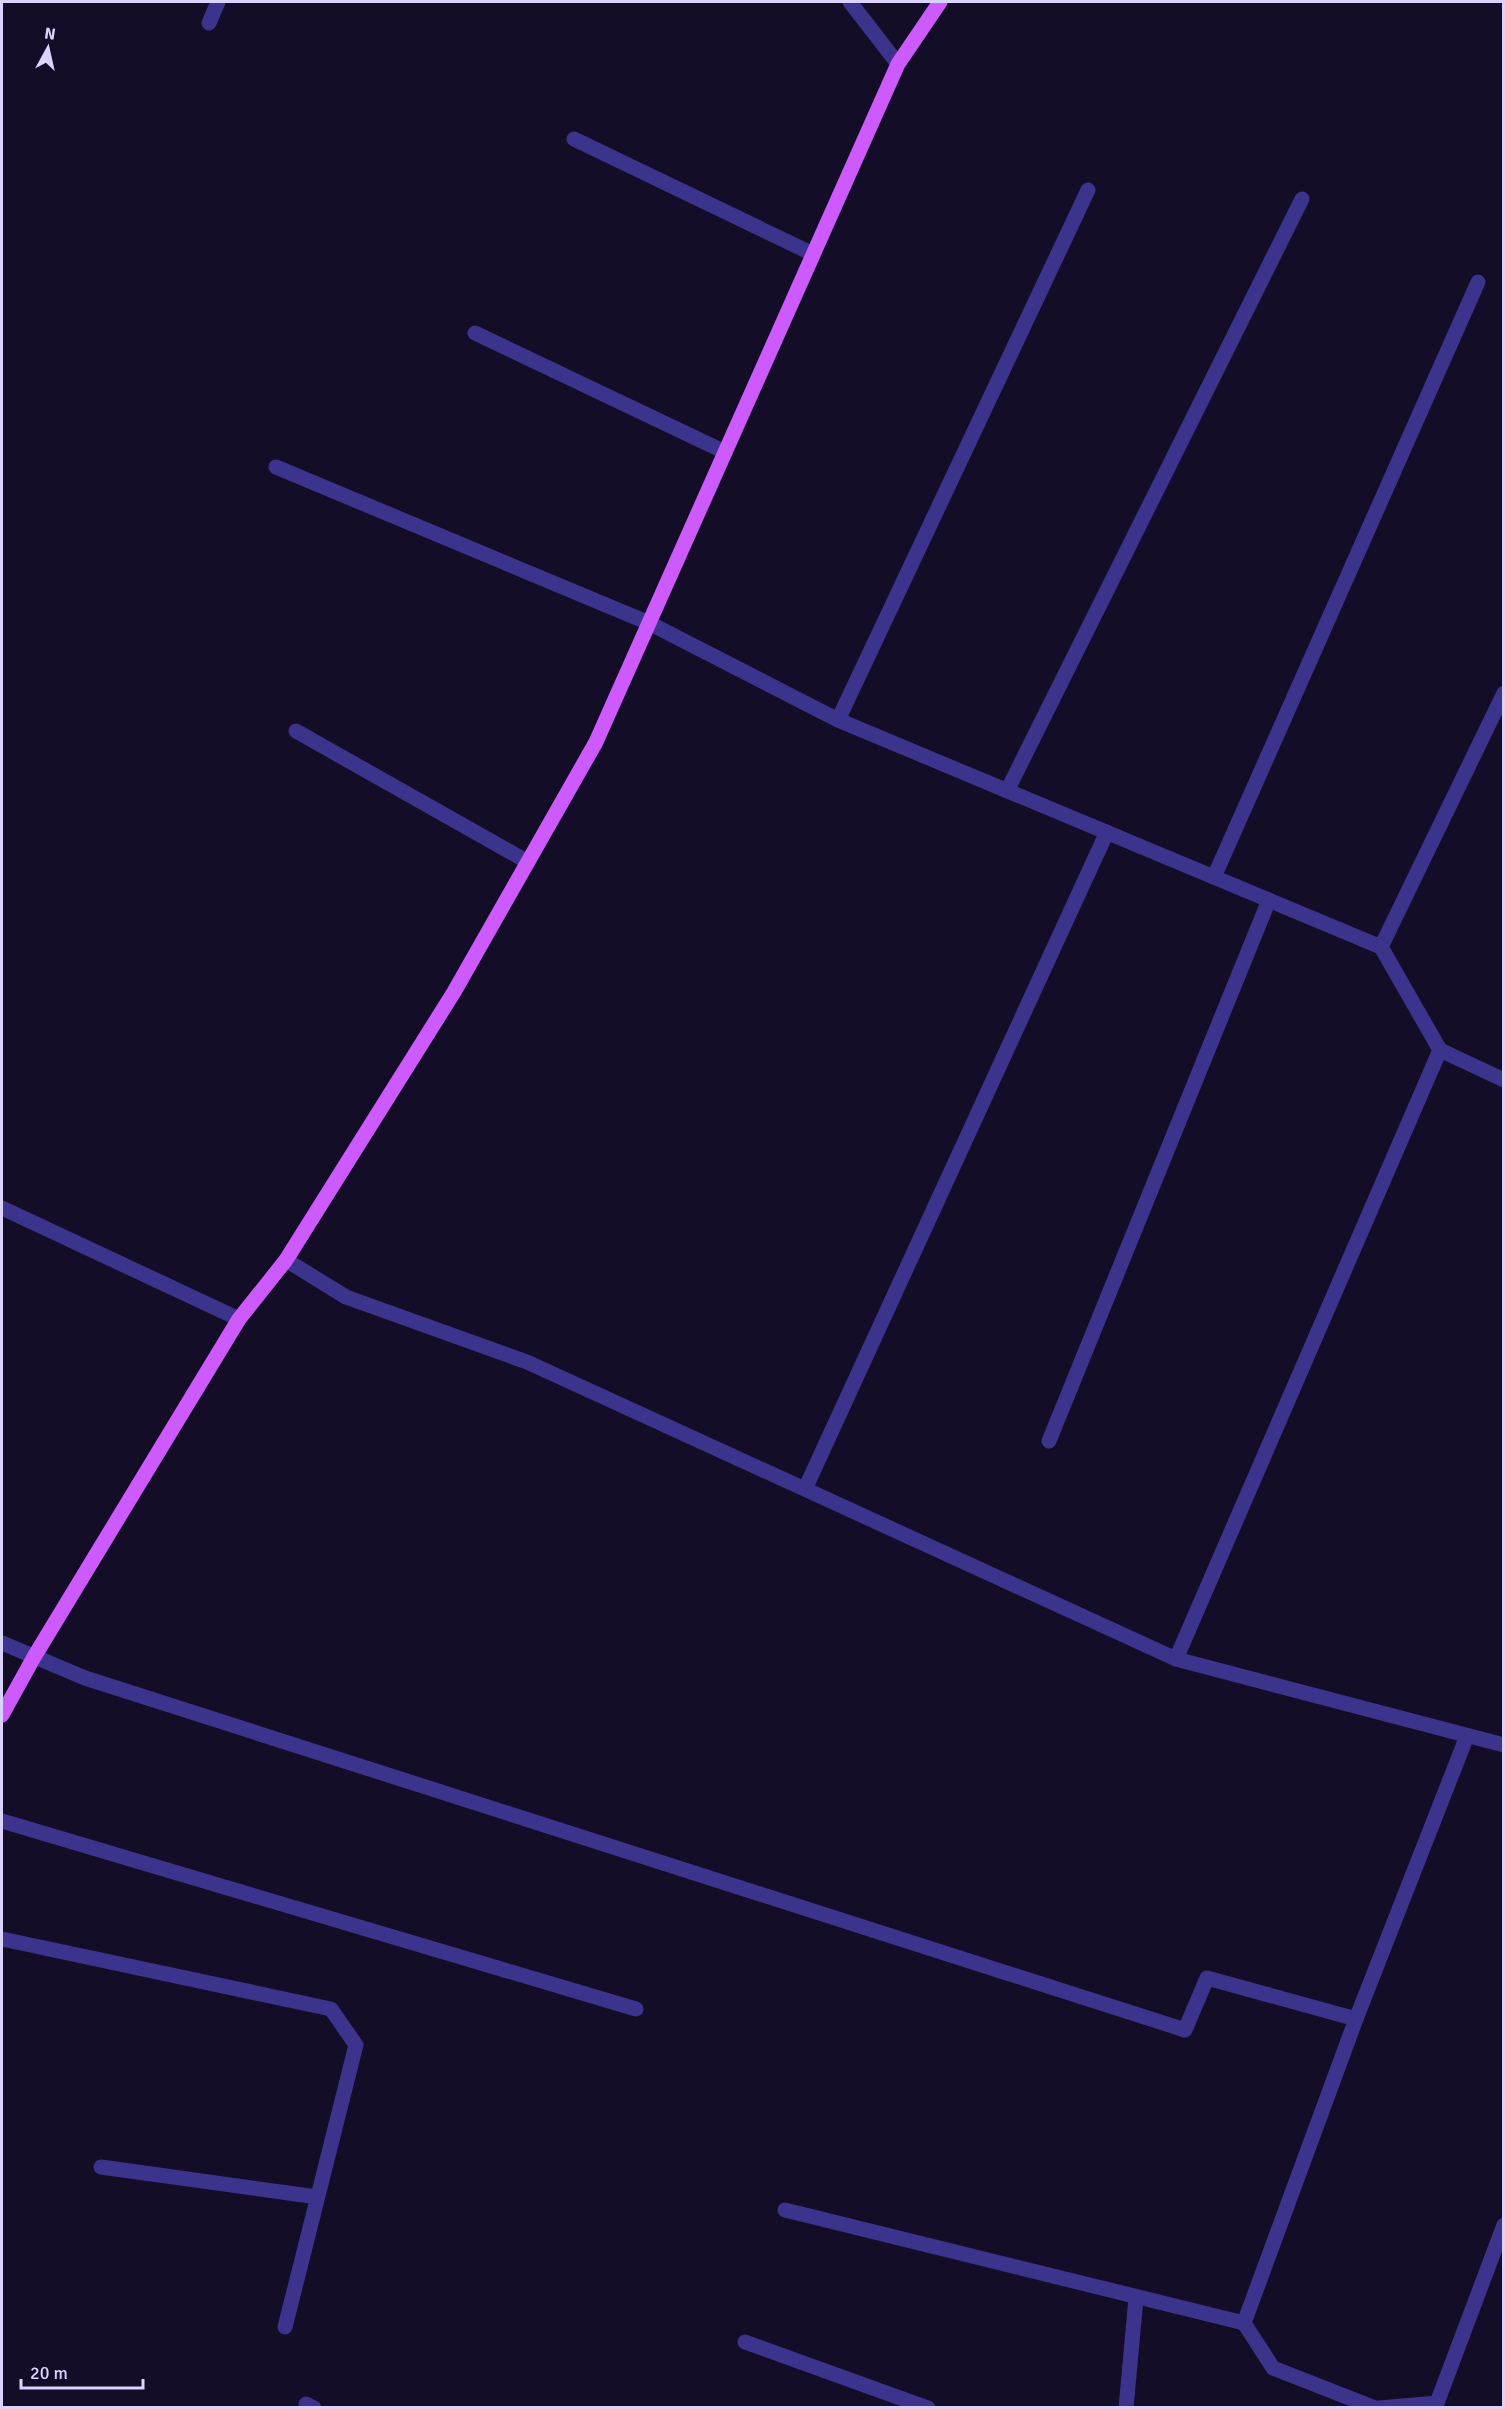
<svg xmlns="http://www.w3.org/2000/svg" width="1505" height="2409" viewBox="0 0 1505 2409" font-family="Signika,sans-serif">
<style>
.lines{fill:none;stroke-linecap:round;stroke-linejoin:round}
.minor{stroke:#3c338c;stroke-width:15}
.major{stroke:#cc5aff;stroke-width:15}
</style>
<rect width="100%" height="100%" fill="#130d28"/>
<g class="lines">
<g class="minor">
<path d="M850 2 898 64"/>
<path d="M209 23 218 2"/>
<path d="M574 139 813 254"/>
<path d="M475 333 725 452"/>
<path d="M276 467 649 623 838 720 1381 947 1504 693"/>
<path d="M838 720 1088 190"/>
<path d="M296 731 528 862"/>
<path d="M1007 791 1302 199"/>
<path d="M1214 877 1478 282"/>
<path d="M1381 947 1440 1050 1504 1080"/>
<path d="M2 1208 239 1319"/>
<path d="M286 1260 346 1297 527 1362 1176 1659 1504 1745"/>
<path d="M1049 1441 1269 900"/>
<path d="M805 1489 1107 832"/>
<path d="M2 1643 85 1678 1185 2030 1207 1978 1356 2019"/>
<path d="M1176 1659 1440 1050"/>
<path d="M2 1821 636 2009"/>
<path d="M2 1939 331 2009 356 2045 285 2327"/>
<path d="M101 2167 317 2197"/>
<path d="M785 2210 1244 2323"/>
<path d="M745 2342 928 2408"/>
<path d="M306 2404 314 2408"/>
<path d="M1126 2408 1136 2298"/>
<path d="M1375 2408 1273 2368 1244 2323 1356 2019 1467 1736"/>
<path d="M1379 2408 1437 2403 1504 2225"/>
</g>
<path class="major" d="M2 1715 34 1657 239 1319 286 1260 454 992 596 742 898 64 940 2"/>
</g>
<rect width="1505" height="2409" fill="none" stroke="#dbd3ff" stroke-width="6"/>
<g transform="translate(48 48) rotate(8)" stroke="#130d28" stroke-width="4.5" paint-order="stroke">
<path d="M0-4.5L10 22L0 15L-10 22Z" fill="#dbd3ff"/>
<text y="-9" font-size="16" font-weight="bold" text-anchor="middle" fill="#dbd3ff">N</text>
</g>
<path d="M21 2379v9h122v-9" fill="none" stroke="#dbd3ff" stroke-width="3"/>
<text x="30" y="2379" font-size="18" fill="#dbd3ff" stroke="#130d28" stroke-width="4.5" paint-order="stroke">20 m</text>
</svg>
